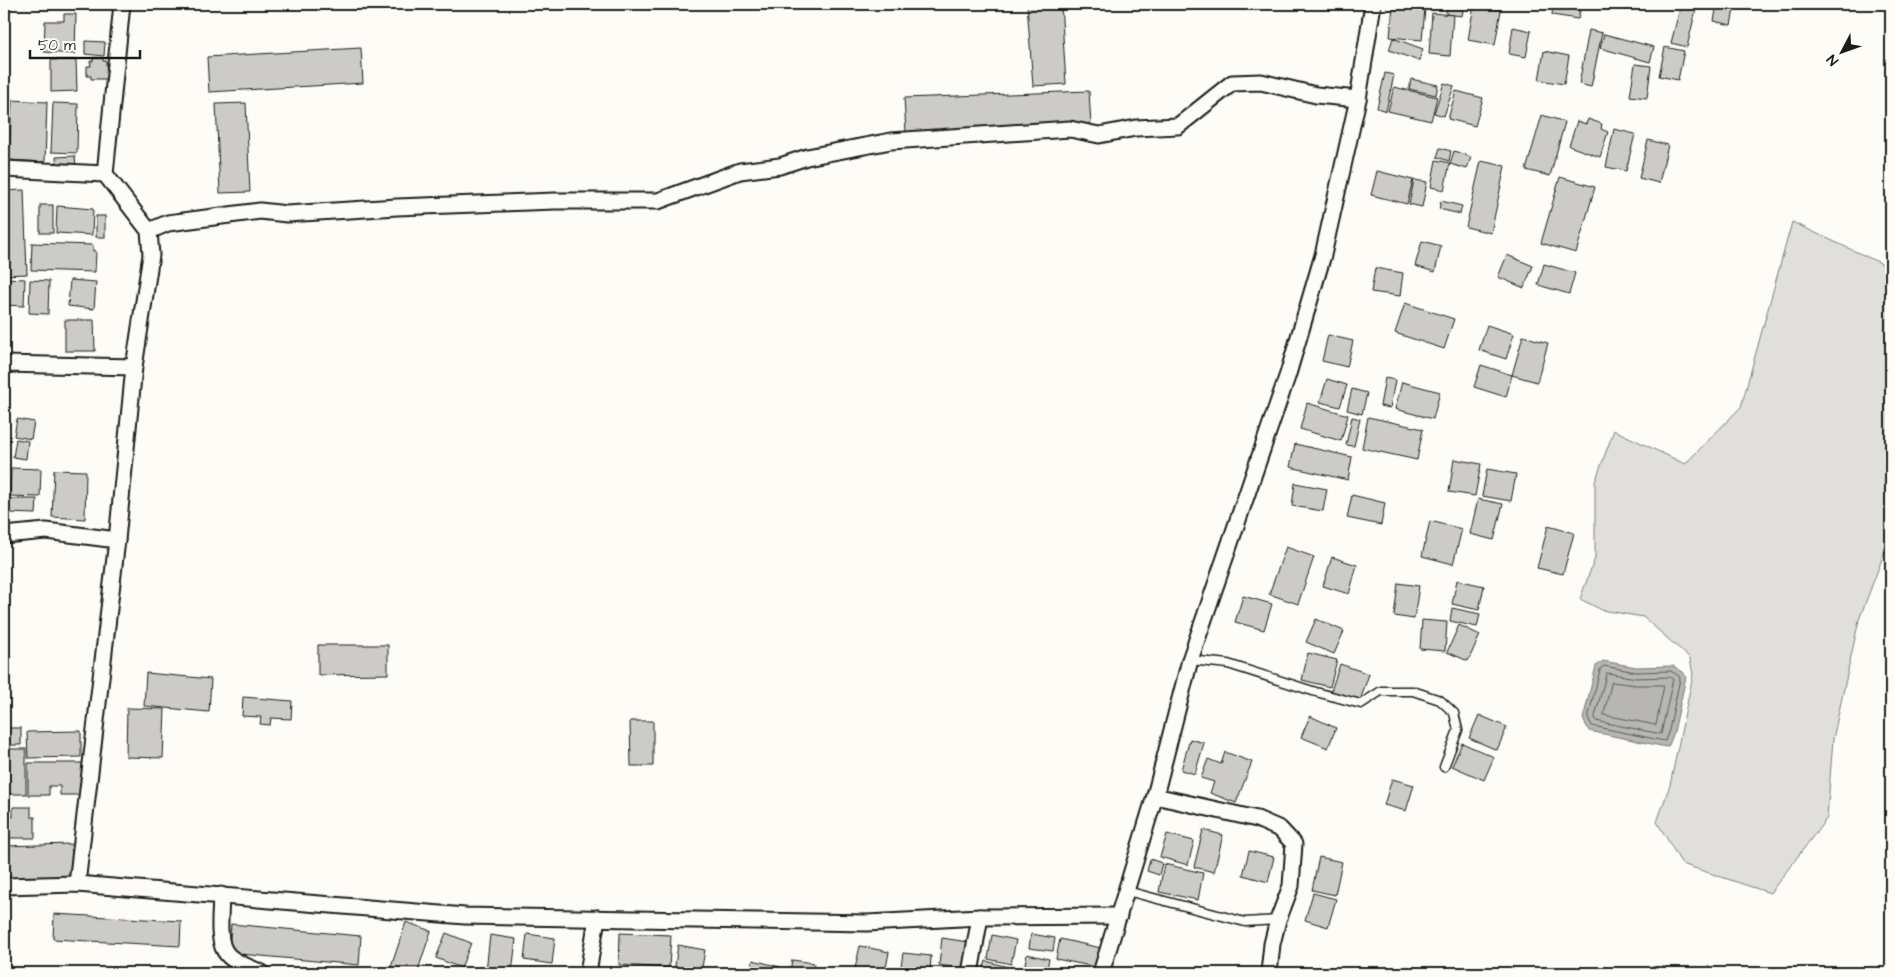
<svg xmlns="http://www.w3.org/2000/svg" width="1895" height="977" viewBox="0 0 1895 977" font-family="'Architects Daughter',sans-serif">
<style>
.green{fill:#e0dfdb;stroke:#7e7e7c}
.water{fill:#b7b6b2;stroke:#797876}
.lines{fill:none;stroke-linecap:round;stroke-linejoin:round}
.shore{stroke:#5a5a58;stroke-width:1}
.building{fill:#cccbc8;stroke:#1c1c1c}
.lane-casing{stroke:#1c1c1c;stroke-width:11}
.street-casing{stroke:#1c1c1c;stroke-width:19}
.lane{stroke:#fdfcf7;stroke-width:8}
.street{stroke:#fdfcf7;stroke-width:15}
</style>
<rect width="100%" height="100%" fill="#fdfcf7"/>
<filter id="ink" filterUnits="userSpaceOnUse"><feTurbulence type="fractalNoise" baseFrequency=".02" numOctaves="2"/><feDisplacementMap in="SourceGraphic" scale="10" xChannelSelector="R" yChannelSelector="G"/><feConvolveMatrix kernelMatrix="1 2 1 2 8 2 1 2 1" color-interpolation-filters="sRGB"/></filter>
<g filter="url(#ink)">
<path class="green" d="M1792 222 1891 268V476L1885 475 1891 492V535L1859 620 1833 739 1827 818 1770 893 1682 864 1657 822 1670 785 1693 675 1690 658 1643 617 1602 610 1580 599 1595 558V482L1614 430 1685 464 1741 407Z"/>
<path class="water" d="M1603 661 1636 667 1673 666 1683 672 1686 677 1674 732 1669 745 1666 747 1589 731 1583 719 1596 666Z"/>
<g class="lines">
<g class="shore">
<path d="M1604 666 1636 672 1671 671 1679 676 1680 679 1669 730 1665 741 1592 726 1588 718 1600 670Z"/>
<path d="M1607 673 1636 678 1669 677 1673 679 1661 734 1596 721 1595 717Z"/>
<path d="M1612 682 1636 685H1664L1656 725 1604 715Z"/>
</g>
</g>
<g class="building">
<path d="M1027 4H1061L1066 84 1033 86Z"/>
<path d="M1447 4H1464L1462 16 1446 14Z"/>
<path d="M1681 4 1697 5 1687 47 1671 43Z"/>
<path d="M1717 4H1735L1731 25 1714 21Z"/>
<path d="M1474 5 1501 10 1495 45 1468 40Z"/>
<path d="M1393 6 1425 9 1422 40 1390 37Z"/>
<path d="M1553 6 1580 11 1578 19 1552 15Z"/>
<path d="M1432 13 1453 15 1450 56 1429 54Z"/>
<path d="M64 14H76L75 54 44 52 45 21H64Z"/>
<path d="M1513 27 1531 31 1526 57 1509 54Z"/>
<path d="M1589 30 1602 33 1591 87 1579 84Z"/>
<path d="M1604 34 1654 47 1650 62 1600 48Z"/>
<path d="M1393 38 1423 49 1419 61 1389 50Z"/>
<path d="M85 41 105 42 104 56 85 54Z"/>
<path d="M1665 47 1684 51 1678 80 1659 76Z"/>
<path d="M361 48 363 83 209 92 207 57Z"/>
<path d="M1544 51 1569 56 1564 84 1539 80Z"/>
<path d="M93 58H103V61H106L107 79H91V76H87V66H91L90 61H93Z"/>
<path d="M51 60H76L77 91 51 92Z"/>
<path d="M1635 64 1651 66 1647 98 1630 96Z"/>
<path d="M1385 73 1394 75 1386 111 1377 108Z"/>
<path d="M1411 79 1438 85 1436 95 1409 89Z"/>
<path d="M1444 83 1454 86 1444 116 1434 113Z"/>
<path d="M1394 87 1437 97 1431 121 1388 111Z"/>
<path d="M1089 91 1091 126 906 133 904 98Z"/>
<path d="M1456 91 1483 98 1475 126 1448 119Z"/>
<path d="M12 100 47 102 45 162 9 160Z"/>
<path d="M53 103 78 104 77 153 51 152Z"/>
<path d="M246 103 250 192 220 193 216 104Z"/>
<path d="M1542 115 1565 122 1550 176 1526 170Z"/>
<path d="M1588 119 1602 124 1601 129 1608 132 1600 157 1569 146 1577 121 1586 124Z"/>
<path d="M1614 129 1635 134 1626 171 1606 167Z"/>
<path d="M1648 140 1668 145 1659 183 1639 178Z"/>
<path d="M1440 148 1451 151 1449 161 1437 157Z"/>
<path d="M1454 151 1471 157 1467 169 1450 164Z"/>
<path d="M75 156 76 167 57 168 56 157Z"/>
<path d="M1436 160 1450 163 1444 190 1431 187Z"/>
<path d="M1481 161 1505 166 1491 233 1466 227Z"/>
<path d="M1377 171 1413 180 1407 204 1371 195Z"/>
<path d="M1560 177 1595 187 1576 253 1541 243Z"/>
<path d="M1414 180 1427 182 1422 207 1409 204Z"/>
<path d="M24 190 27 274 4 275V191Z"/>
<path d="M1441 201 1462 206 1460 214 1439 209Z"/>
<rect x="40" y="205" width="13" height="28"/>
<path d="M57 206 93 209 92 235 56 233Z"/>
<rect x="96" y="216" width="9" height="21"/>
<path d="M1422 241 1441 246 1435 272 1415 266Z"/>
<path d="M32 243 93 245V251H96L95 272 31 270Z"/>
<path d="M1507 255 1533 266 1524 288 1498 277Z"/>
<path d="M1544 264 1575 273 1569 294 1538 285Z"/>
<path d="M1375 268 1403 273 1400 296 1371 292Z"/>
<path d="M4 278 25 279 24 306 4 305Z"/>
<path d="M30 280 49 281 48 314 29 313Z"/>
<path d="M70 280 96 282 94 309 68 306Z"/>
<path d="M1405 303 1454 319 1444 349 1395 333Z"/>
<path d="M65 320H94L95 351H65Z"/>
<path d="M1487 325 1514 334 1506 359 1479 350Z"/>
<path d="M1328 335 1353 341 1347 367 1322 361Z"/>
<path d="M1523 336 1548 343 1537 382 1512 375Z"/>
<path d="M1481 365 1512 375 1506 397 1474 387Z"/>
<path d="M1385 378 1395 380 1390 408 1380 406Z"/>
<path d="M1327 379 1347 385 1340 407 1320 402Z"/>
<path d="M1402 382 1440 392 1433 419 1395 409Z"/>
<path d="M1352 389 1367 393 1362 414 1347 410Z"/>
<path d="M1307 403 1348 415 1341 441 1300 429Z"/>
<path d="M4 417 8 418 7 437H4Z"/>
<path d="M1352 417 1360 419 1354 446 1346 445Z"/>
<path d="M1368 417 1423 429 1417 460 1362 448Z"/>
<path d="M17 419 34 422 31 439 14 436Z"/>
<path d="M16 439 28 441 26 459 13 457Z"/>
<path d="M1295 444 1352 457 1348 480 1290 467Z"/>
<path d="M1454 459 1481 464 1475 496 1449 492Z"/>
<path d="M11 468 41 469 40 497 10 496Z"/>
<path d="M1487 469 1516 474 1511 501 1482 496Z"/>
<path d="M54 470 86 471 85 519 52 517Z"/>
<path d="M1295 483 1327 489 1323 511 1292 506Z"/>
<path d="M1352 495 1385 503 1381 525 1347 518Z"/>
<path d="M7 499H37L36 514 6 513Z"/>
<path d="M1478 499 1503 504 1494 540 1470 534Z"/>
<path d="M1430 521 1462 529 1453 564 1422 556Z"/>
<path d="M1548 526 1574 533 1563 574 1537 568Z"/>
<path d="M1286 547 1314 557 1298 604 1269 594Z"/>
<path d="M1332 557 1357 565 1349 594 1323 586Z"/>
<path d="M1457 580 1484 586 1479 610 1452 604Z"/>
<path d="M1398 583 1419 586 1414 619 1394 616Z"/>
<path d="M1243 596 1272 604 1264 630 1235 622Z"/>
<path d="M1452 608 1480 614 1477 627 1450 621Z"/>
<path d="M1316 619 1344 631 1334 654 1306 642Z"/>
<path d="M1422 620 1447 622 1445 651 1420 649Z"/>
<path d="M1459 625 1480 635 1468 661 1447 652Z"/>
<path d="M318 645H388V674L318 675Z"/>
<path d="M1308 653 1337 660 1330 687 1302 680Z"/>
<path d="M1340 664 1369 674 1360 701 1331 691Z"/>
<path d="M146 673 211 679 209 712 144 706Z"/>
<path d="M243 697 292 701 291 719 271 718 270 725 260 724 261 717 242 716Z"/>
<path d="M127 708 165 709 163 758 126 757Z"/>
<path d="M1479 715 1507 727 1497 750 1469 738Z"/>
<path d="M1310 716 1336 728 1328 748 1301 737Z"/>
<path d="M630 721H653V766H631Z"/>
<path d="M5 728H21V745H4Z"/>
<path d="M81 731V757L28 758 27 732Z"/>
<path d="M1190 739 1204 743 1195 774 1181 770Z"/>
<path d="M1462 743 1494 757 1484 780 1452 766Z"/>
<rect x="5" y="749" width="21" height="45"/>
<path d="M1225 752 1252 762 1236 803 1210 793 1214 782 1201 778 1208 759 1221 764Z"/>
<path d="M28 763H83V795H60V786H49V795H28Z"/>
<path d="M1392 779 1414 785 1406 811 1384 805Z"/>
<path d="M13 807H31V817H35V838H9L8 817H13Z"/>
<path d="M1203 830 1223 835 1214 872 1194 867Z"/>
<path d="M1167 834 1194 841 1188 865 1160 857Z"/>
<path d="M71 844 72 855H77L73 879 4 882V846Z"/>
<path d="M1249 851 1274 857 1268 882 1243 875Z"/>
<path d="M1319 857 1342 862 1335 895 1312 890Z"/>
<path d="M1150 859 1162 863 1159 875 1147 871Z"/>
<path d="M1164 864 1203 873 1198 900 1159 892Z"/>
<path d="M1313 893 1336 899 1328 927 1305 920Z"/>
<path d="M54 914 181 921 180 946 53 939Z"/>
<path d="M406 922 431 931 417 973H389Z"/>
<path d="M231 924 361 936 359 965 229 953Z"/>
<path d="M446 933 471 943 461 968 436 958Z"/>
<path d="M620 933 671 935 669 968 619 965Z"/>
<path d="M527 934 555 938 552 964 524 960Z"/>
<path d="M1031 934 1055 938 1053 951 1029 948Z"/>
<path d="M490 935 516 939 512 973 486 971Z"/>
<path d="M992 935 1016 940 1011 964 988 959Z"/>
<path d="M942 938 968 942 964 969 939 965Z"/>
<path d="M1060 939 1101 948 1096 967 1056 959Z"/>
<path d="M678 945 705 950 701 973 674 972Z"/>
<path d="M860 946 889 952 885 973H854Z"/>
<path d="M903 953 931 956 930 973H900Z"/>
<path d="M1027 954 1049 959 1046 973H1023Z"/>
<path d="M753 960 780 967 779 973H750Z"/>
<path d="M792 960 814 963 812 973H790Z"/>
<path d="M986 961 1015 969 1014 973H982Z"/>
<path d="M822 967 846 973H820Z"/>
<path d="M531 968 568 971V973H530Z"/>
<path d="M611 970 655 973H611Z"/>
</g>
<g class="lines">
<g class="lane-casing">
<g id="lane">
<path d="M1190 660 1228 664 1316 692 1361 704 1381 691H1413L1440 700 1454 713 1458 730 1444 767"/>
<path d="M1127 891 1245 922 1278 920"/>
</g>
</g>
<g class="street-casing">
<g id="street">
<path d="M4 169 105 174"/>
<path d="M149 231 168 223 260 211 287 214 397 207 555 201H658L740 171 780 166 807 157 891 141 1070 129 1099 135 1136 128 1178 126 1232 83 1261 82 1316 95 1358 99"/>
<path d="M4 364 134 367"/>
<path d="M4 535 46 531 117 540"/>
<path d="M1155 796 1257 819 1280 829 1294 844 1291 886 1278 920 1272 944 1269 973"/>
<path d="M77 884 117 540 134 367 151 255 149 231 105 174 122 4"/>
<path d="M4 886 77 884 465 916 867 923 980 917 1119 916"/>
<path d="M221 895C221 911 216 942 227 954 233 962 253 969 262 973"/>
<path d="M588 973 597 918"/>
<path d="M970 973 980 917"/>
<path d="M1101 973 1155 796 1190 660 1288 374 1323 255 1358 99 1373 4"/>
</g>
</g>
<use href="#lane" class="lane"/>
<use href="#street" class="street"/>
</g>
</g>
<rect width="1895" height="977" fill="none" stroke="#fdfcf7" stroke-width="20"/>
<rect x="10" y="10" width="1875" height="957" fill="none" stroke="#1c1c1c" stroke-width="2" filter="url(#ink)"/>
<g transform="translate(1842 52) rotate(229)" stroke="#fdfcf7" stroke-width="4" paint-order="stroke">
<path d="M0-4L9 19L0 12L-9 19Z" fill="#1c1c1c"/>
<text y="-8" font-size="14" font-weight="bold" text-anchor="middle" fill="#1c1c1c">N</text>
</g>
<path d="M30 50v8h110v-8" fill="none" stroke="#1c1c1c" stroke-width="2.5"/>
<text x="38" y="50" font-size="15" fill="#1c1c1c" stroke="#fdfcf7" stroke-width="4" paint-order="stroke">50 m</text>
</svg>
